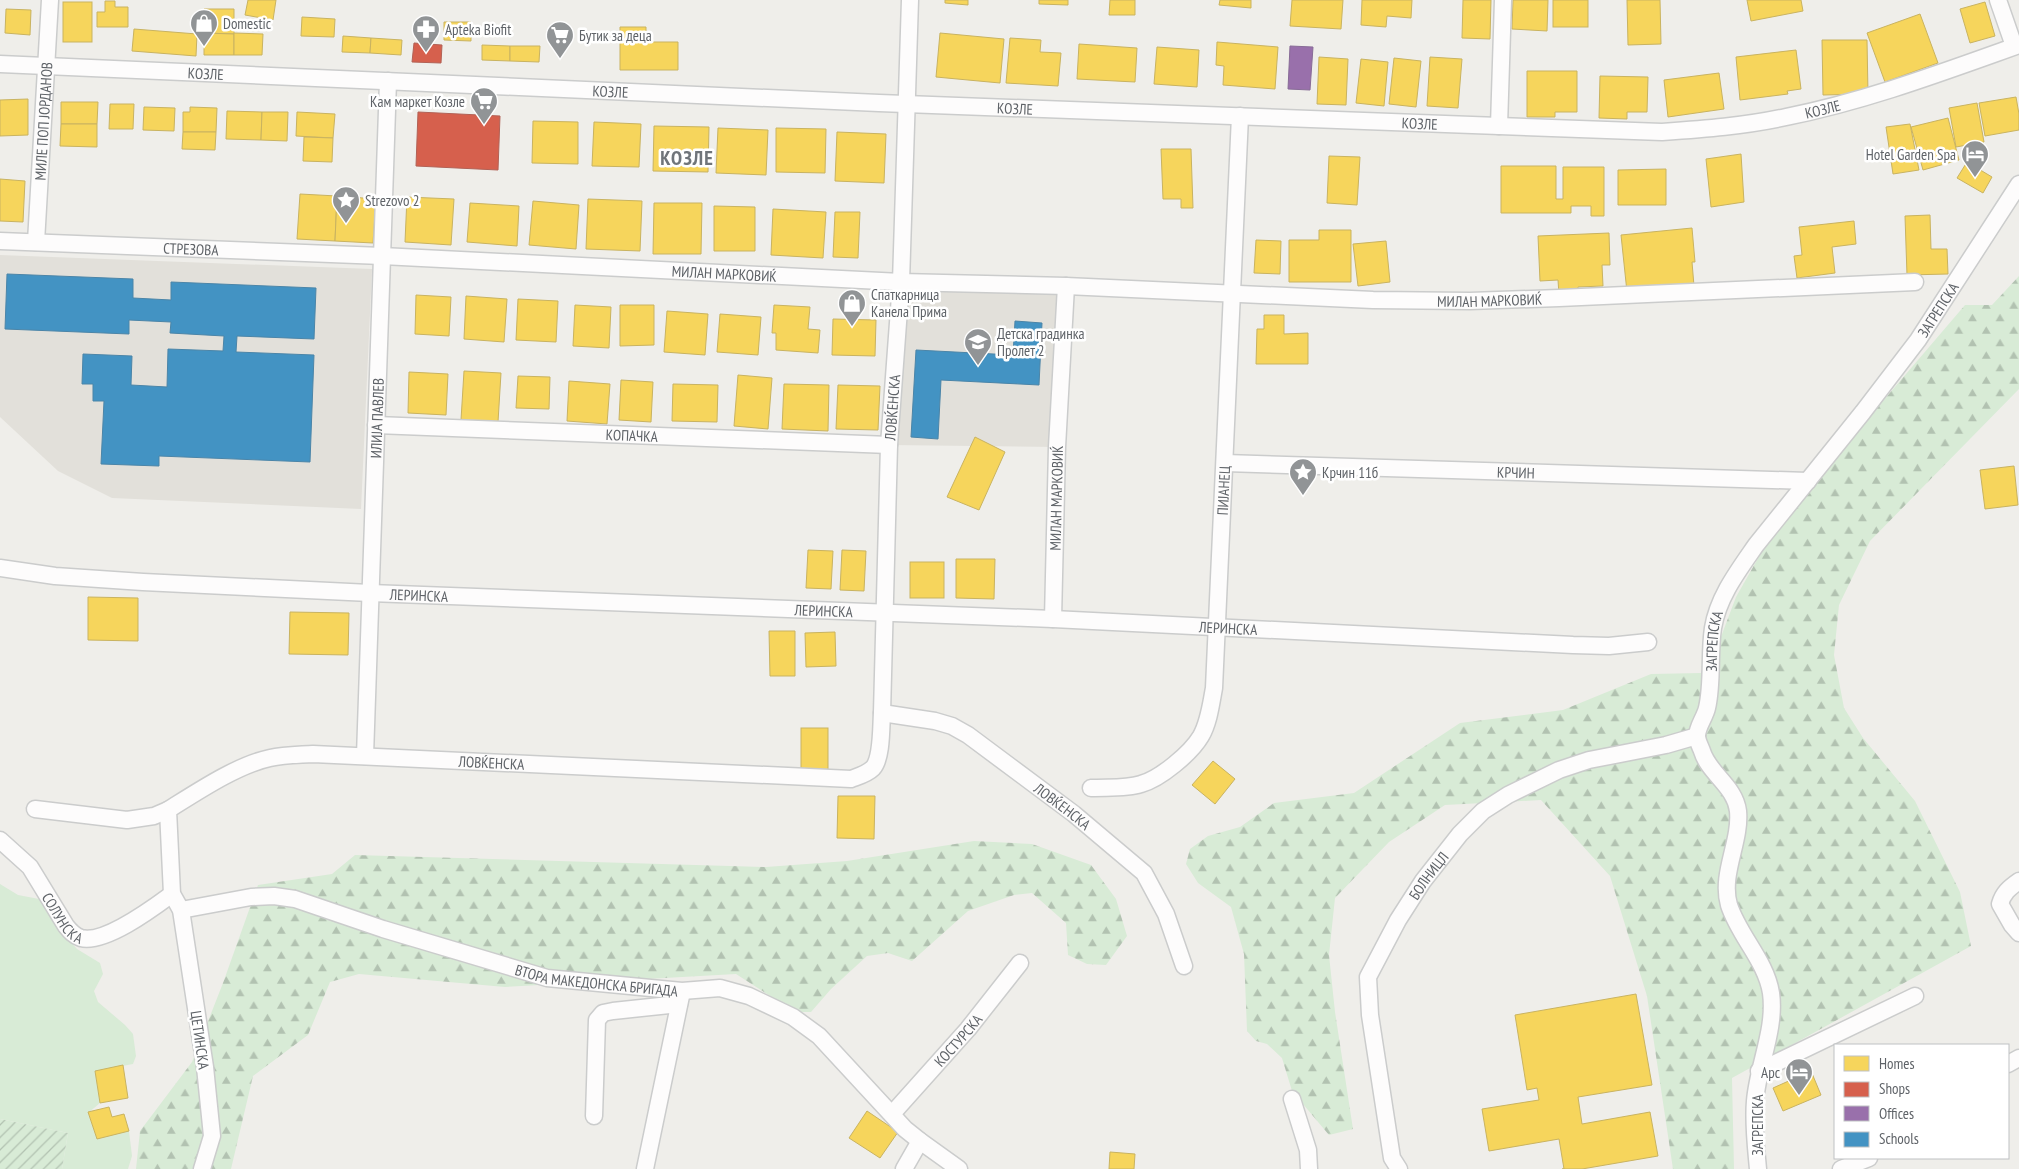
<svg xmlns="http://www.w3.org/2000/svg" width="2019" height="1169" viewBox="0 0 2019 1169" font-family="'PT Sans Narrow',sans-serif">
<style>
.education{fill:#e2e0da}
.green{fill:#d8ebd6}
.forest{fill:url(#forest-firs)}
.garden{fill:url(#garden-furrows)}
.homes{fill:#f6d55c;stroke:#c9b360}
.shops{fill:#d6604d;stroke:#b26155}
.offices{fill:#9970ab;stroke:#886c97}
.schools{fill:#4393c3;stroke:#4b85a8}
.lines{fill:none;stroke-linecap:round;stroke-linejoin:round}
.minor-casing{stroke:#cbcccc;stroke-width:19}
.minor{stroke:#fdfcfc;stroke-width:16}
.labels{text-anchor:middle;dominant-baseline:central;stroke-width:5;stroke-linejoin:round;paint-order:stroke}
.poi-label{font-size:15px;fill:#5f6368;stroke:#fff;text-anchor:start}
.street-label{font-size:15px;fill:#5f6368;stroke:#fff}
.district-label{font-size:20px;font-weight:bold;letter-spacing:1px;fill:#70757a;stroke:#fff}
</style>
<defs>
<pattern id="forest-firs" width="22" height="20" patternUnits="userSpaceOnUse" patternTransform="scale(1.25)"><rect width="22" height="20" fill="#d8ebd6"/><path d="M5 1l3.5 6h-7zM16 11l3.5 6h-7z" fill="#b2c2b1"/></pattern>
<pattern id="garden-furrows" width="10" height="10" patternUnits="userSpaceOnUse" patternTransform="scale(1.25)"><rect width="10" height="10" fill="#d8ebd6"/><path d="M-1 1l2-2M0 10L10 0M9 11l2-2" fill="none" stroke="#b2c2b1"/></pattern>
</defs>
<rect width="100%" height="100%" fill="#efeeea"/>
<g class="education">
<path d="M0 255 372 269 361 509 112 498 58 471 0 417Z"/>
<path d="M901 282 1066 286 1057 447 889 445Z"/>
</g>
<path class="green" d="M0 884 18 895 39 899 48 905 53 922 77 949 100 963 103 974 94 991 98 1002 125 1025 133 1034 136 1056 133 1064 95 1071 100 1103 88 1113 97 1139 129 1131 132 1156 128 1169H62L68 1133 0 1119Z"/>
<g class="forest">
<path d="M2019 276V389L1870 541 1839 605 1834 655 1844 708 1863 738 1915 801 1960 892 1971 946 1732 1078 1734 1169H1673L1647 996 1610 876 1541 800 1445 805 1389 842 1335 898 1329 955 1335 1012 1353 1129 1329 1135 1292 1091 1282 1058 1267 1044 1256 1041 1247 1031 1244 954 1231 907 1198 883 1186 864 1190 849 1208 836 1240 827 1274 803 1354 793 1460 723 1563 710 1651 674 1701 673 1716 650 1736 597 1769 539 1806 491 1965 305H1992Z"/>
<path d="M974 841 1032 844 1091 865 1116 899 1127 936 1106 965 1087 964 1068 955 1066 923 1032 893 1014 895 968 911 912 961 888 953 867 956 831 989 811 1012H795L736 974 505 987 359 974 330 982 308 1035 253 1076 231 1169H136L140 1131 192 1062 223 983 258 885 332 874 355 855 766 867 847 861Z"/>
</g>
<path class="garden" d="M0 1119 68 1133 62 1169H0Z"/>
<g class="homes">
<path d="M248 0H276L273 20 245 15Z"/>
<path d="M945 0H968V5L945 3Z"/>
<path d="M1039 0H1068V5L1039 4Z"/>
<path d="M1110 0H1135V15H1109Z"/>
<path d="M1220 0H1251V8L1219 5Z"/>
<path d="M1292 0H1343L1341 29 1290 26Z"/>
<path d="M1362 0H1412L1411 18 1387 16 1386 27 1361 25Z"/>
<path d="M1463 0H1491L1490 39 1462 38Z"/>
<path d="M1513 0H1548L1547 31 1512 29Z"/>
<rect x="1553" y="0" width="35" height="27"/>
<path d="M1627 0H1660L1661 44 1628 45Z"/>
<path d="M1747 0H1801L1803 11 1751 21Z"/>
<path d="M105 1H115V7H128V27H97V12H105Z"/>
<rect x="63" y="2" width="29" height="40"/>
<path d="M1985 2 1995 36 1970 43 1960 9Z"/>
<path d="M6 9 31 10 30 35 5 33Z"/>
<path d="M204 9H234V34L204 33Z"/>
<path d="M1920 14 1938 63 1885 82 1867 33Z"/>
<path d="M302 17 335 19 334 37 301 36Z"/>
<path d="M444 22H471V41L444 40Z"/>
<path d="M620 27H646V42H678V70H620Z"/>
<path d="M134 29 197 34 196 56 132 51Z"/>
<path d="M204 33 234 34V55H204Z"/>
<path d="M234 33 263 34 262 55H234Z"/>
<path d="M940 33 1004 39 1000 83 936 77Z"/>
<path d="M343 36 371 38 370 53 342 52Z"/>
<path d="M371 38 402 40 401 55 370 53Z"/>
<path d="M1010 38 1041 40 1040 52 1061 53 1058 86 1006 83Z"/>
<path d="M1822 40H1867L1868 94 1823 95Z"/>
<path d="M1217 42 1278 47 1275 89 1223 85 1224 66 1216 65Z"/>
<path d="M1079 44 1137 48 1135 82 1077 79Z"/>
<path d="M482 45 510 46V61L482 60Z"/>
<path d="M510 46H540L539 62 510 61Z"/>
<path d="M1157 47 1199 50 1197 87 1154 84Z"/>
<path d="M1796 50 1801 89 1787 91 1788 94 1740 100 1736 57Z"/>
<path d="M1319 57 1348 59 1346 105 1317 104Z"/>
<path d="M1430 57 1462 59 1458 108 1427 106Z"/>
<path d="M1394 58 1421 61 1416 107 1389 104Z"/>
<path d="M1361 59 1388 62 1384 106 1356 103Z"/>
<path d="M1527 71H1577V112H1555V117H1527Z"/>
<path d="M1719 73 1724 109 1668 117 1664 80Z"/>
<path d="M1600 76 1648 77 1647 112H1627V119L1599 118Z"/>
<path d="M2016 97 2019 114V130L1985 136 1979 103Z"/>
<path d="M28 99V135L0 136V100Z"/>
<path d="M61 102H98L97 124H61Z"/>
<path d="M1977 103 1984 142 1956 147 1949 108Z"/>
<path d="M110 104H134L133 129H109Z"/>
<path d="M144 107 175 108 174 131 143 130Z"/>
<path d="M190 107 217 108 216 132H183V112H190Z"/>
<path d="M227 111 262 112 261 140 226 139Z"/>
<path d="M262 112H288L287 141 261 140Z"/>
<path d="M297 112 335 114 333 138 296 136Z"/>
<path d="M1948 118 1959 160 1923 170 1911 127Z"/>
<path d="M533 121 578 122V164L532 163Z"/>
<path d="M594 122 641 124 639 167 592 166Z"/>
<path d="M61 124H97V147L60 146Z"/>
<path d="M1910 124 1919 170 1893 174 1886 127Z"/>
<path d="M654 126 709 127 708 172 653 171Z"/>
<path d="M718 128 768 130 766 175 716 173Z"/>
<path d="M776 128 826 129 825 173 776 172Z"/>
<path d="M183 132H216L215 150 182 149Z"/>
<path d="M837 132 886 134 884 183 835 181Z"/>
<path d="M304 137 333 138 332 162 303 161Z"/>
<path d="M1161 149H1191L1193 208H1181V199H1163Z"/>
<path d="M1741 154 1744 202 1711 207 1706 159Z"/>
<path d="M1329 156 1360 157 1357 205 1327 203Z"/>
<path d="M1967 162 1992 177 1983 193 1957 178Z"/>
<path d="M1501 166H1556V199H1563V167H1604V216H1591V206H1571V213H1501Z"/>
<path d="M1666 169V205H1618V170Z"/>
<path d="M0 179 25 181 23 222 0 221Z"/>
<path d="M300 194 337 196 335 241 297 239Z"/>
<path d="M337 196 376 199 373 243 335 241Z"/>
<path d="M407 197 454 199 451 245 405 242Z"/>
<path d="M588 199 642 201 640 251 586 249Z"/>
<path d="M533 201 579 205 576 249 529 245Z"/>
<path d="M470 203 519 206 517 246 467 242Z"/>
<path d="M654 203H702L701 254H653Z"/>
<path d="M714 206 755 207V251H714Z"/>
<path d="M773 209 826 212 823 258 771 255Z"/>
<path d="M835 212H860L858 258 833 257Z"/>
<path d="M1930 215 1931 249H1947L1948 274 1907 275 1905 216Z"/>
<path d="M1854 221 1856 244 1832 247 1835 273 1797 278 1794 256 1802 255 1799 227Z"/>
<path d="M1692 228 1695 262H1692L1694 286 1627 292 1621 235Z"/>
<path d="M1319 230H1351V282H1289V240H1319Z"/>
<path d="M1609 233 1610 265H1602L1603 286 1578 287V294L1559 295 1558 280 1540 281 1538 236Z"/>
<path d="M1256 240 1281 241 1280 274 1254 273Z"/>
<path d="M1386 241 1390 282 1358 286 1353 244Z"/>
<path d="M416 295 451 297 449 336 415 334Z"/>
<path d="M466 296 507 299 504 342 464 339Z"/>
<path d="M518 299 558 301 556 342 516 340Z"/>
<path d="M575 305 611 307 609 348 573 346Z"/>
<path d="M620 305H654V345L620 346Z"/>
<path d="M774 305 810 307 808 329 820 330 818 353 776 350V333H772Z"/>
<path d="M667 311 708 314 705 355 664 352Z"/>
<path d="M720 314 761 317 758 355 717 352Z"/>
<path d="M1264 315H1284V334L1308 333V364H1256L1257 329H1264Z"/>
<path d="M833 319 876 320 875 356 832 355Z"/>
<path d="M464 371 501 373 498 422 461 420Z"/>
<path d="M409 372 448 374 446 415 408 413Z"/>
<path d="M738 375 772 378 768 429 734 426Z"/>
<path d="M518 376 550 377 549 409 516 408Z"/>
<path d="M621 380 653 382 651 422 619 420Z"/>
<path d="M569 381 610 384 607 424 567 421Z"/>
<path d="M673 384 718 385 717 422 672 421Z"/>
<path d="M784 384 829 385 828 431 782 429Z"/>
<path d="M838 385 880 386 878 430 836 429Z"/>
<path d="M975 437 1005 452 979 510 947 497Z"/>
<path d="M2014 466 2018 505 1985 509 1980 470Z"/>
<path d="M808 550 833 551 831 589 806 588Z"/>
<path d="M842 550 866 551 864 591 840 590Z"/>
<path d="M956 559H995L994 599 956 598Z"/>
<rect x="910" y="562" width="34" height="36"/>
<path d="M88 597 138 598V641L88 640Z"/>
<path d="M290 612 349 613 348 655 289 654Z"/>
<path d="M769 631H795V676H770Z"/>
<path d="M835 632 836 666 806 667 805 633Z"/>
<rect x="801" y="728" width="27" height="44"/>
<path d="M1213 761 1235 779 1215 804 1192 785Z"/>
<path d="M838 796H875L874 839 837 838Z"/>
<path d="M1636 994 1652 1085 1578 1097 1582 1124 1650 1112 1658 1156 1582 1169H1562H1564L1559 1139 1489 1151 1482 1109 1539 1100 1537 1088 1527 1090 1515 1015Z"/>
<path d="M123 1065 128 1098 100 1103 95 1071Z"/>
<path d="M1811 1071 1821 1095 1783 1111 1773 1088Z"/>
<path d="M109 1107 112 1117 124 1114 129 1131 97 1139 88 1112Z"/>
<path d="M867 1111 898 1132 880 1158 849 1138Z"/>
<path d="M1110 1152 1135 1154 1134 1169H1109Z"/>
</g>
<g class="shops">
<path d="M414 43 442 45 441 63 412 62Z"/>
<path d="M418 112 500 116 498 170 416 166Z"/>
</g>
<path class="offices" d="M1290 46 1313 47 1310 90 1288 89Z"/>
<g class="schools">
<path d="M7 274 133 279V298L171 300V282L316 288 314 339 237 336 236 352 314 355 310 462 159 456V466L101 464 104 401H93V384H82L83 354 132 356 131 385 167 387 168 349 223 351 224 336 170 333 171 322 129 320V334L5 329Z"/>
<path d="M1015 321 1042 323 1039 385 941 380 938 439 911 437 916 350 1013 355Z"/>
</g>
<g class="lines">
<g class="minor-casing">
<g id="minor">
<path d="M1998 0 2014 46"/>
<path id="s1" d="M0 64 879 103 1662 132C1704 129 1745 126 1786 117 1866 101 1943 72 2019 45"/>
<path d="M1499 126 1503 0"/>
<path id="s2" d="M0 241 382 256 901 282 1066 286 1373 300 1470 301 1559 298 1915 282"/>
<path id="s3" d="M36 242 50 0"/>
<path id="s4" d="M376 425 889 445"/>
<path id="s5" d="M1225 463 1808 481"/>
<path id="s6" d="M0 568 55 576 143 582 370 593 1053 619 1573 645 1609 646 1648 642"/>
<path id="s7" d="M1053 619 1057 447 1066 286"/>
<path id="s8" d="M882 713 935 721 952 726 968 735 1074 814 1144 873 1166 914 1184 966"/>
<path id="s9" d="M365 756 388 81"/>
<path id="s10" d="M1091 788C1107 787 1126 789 1141 784 1160 779 1191 753 1201 736 1209 722 1211 704 1214 688L1240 116"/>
<path d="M35 809 127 820 154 816 168 810"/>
<path id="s11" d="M0 840 30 867 66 926C70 931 74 936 81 938 105 944 153 908 172 894"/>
<path d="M2019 881C2009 888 2003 893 2000 904L2012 925 2019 933"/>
<path id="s12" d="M181 910 251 897 274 896 295 899 383 929 547 978 682 991 720 988 749 996 793 1017 819 1036 905 1129 920 1141 959 1169"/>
<path d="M2008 1064 2019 1058"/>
<path d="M1759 1071 1915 996"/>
<path d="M1292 1099 1308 1150 1309 1169"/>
<path id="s13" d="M892 1114 968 1029 1020 963"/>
<path d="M594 1116 597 1020 603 1013 613 1011 679 1004"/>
<path id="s14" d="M202 1169 212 1136 205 1067 181 910 172 894 168 810C197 792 237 765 270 758 284 755 298 755 313 754L851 779C859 776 867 774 873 768 882 758 881 727 882 713L889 445 901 282 910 0"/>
<path d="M645 1169 681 996"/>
<path d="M904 1169 920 1141"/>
<path id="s15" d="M1399 1169 1392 1158 1370 1015 1368 977 1398 920 1423 881 1460 834 1483 811 1508 795 1559 770 1589 760 1666 745 1697 736"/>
<path id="s16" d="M1758 1169C1756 1147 1753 1123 1755 1101 1758 1065 1776 1029 1771 993 1766 961 1739 936 1729 905 1720 874 1741 842 1738 811 1735 786 1709 774 1702 751 1700 746 1697 740 1697 736 1697 727 1705 717 1707 708 1713 682 1709 654 1713 628 1718 597 1738 571 1756 545L1863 412 1918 340 2019 184"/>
<path d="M1841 1169 1869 1158"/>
</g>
</g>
<use href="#minor" class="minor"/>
</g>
<defs>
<g id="shop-pin" transform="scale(1.4375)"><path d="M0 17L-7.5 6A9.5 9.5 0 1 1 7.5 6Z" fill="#919496" stroke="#fff"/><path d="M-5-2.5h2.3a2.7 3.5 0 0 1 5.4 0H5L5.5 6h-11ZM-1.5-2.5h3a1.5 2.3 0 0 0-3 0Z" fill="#fff"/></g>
<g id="pharmacy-pin" transform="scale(1.4375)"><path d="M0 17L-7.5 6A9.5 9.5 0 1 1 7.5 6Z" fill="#919496" stroke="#fff"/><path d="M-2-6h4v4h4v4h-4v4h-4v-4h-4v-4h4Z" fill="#fff"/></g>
<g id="supermarket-pin" transform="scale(1.4375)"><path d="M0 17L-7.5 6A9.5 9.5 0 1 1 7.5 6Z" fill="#919496" stroke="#fff"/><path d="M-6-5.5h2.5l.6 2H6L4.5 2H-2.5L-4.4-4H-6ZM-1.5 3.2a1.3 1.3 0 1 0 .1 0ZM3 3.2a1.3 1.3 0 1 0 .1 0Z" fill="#fff"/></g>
<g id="hotel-pin" transform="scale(1.4375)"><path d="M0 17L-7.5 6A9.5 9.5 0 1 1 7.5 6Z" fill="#919496" stroke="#fff"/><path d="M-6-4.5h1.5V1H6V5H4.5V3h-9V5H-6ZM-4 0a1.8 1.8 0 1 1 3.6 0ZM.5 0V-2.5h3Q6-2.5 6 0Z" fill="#fff"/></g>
<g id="sight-pin" transform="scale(1.4375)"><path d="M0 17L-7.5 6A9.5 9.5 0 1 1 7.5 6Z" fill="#919496" stroke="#fff"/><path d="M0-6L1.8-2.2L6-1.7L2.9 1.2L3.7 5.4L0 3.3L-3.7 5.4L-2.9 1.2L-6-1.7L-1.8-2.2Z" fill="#fff"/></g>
<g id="school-pin" transform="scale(1.4375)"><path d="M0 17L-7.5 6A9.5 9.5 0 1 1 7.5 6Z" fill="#919496" stroke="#fff"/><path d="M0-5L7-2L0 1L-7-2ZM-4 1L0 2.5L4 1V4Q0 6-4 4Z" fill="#fff"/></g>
</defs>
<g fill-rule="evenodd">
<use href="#shop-pin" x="204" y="23"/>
<use href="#pharmacy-pin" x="426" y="29"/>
<use href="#supermarket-pin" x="560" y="35"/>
<use href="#supermarket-pin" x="484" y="101"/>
<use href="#hotel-pin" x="1975" y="154"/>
<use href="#sight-pin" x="346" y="200"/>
<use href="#shop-pin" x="852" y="303"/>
<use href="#school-pin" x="978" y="342"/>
<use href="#sight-pin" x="1303" y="472"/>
<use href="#hotel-pin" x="1799" y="1072"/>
</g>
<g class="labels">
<g class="poi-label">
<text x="223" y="23">Domestic</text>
<text x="445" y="29">Apteka Biofit</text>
<text x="579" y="35">Бутик за деца</text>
<text x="465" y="101" text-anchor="end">Кам маркет Козле</text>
<text x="1956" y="154" text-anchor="end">Hotel Garden Spa</text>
<text x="365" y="200">Strezovo 2</text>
<text x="871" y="294">Спаткарница<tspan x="871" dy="17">Канела Прима</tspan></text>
<text x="997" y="333">Детска градинка<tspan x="997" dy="17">Пролет 2</tspan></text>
<text x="1322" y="472">Крчин 11б</text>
<text x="1780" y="1072" text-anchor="end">Арс</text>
</g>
<g class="street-label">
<text stroke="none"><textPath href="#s1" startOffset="206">КОЗЛЕ</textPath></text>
<text stroke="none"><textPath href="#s1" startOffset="611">КОЗЛЕ</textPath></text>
<text stroke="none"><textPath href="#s1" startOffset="1016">КОЗЛЕ</textPath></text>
<text stroke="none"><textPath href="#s1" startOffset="1826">КОЗЛЕ</textPath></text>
<text stroke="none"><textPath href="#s3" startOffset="121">МИЛЕ ПОП ЈОРДАНОВ</textPath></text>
<text stroke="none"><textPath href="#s1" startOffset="1421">КОЗЛЕ</textPath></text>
<text stroke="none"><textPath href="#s2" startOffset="191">СТРЕЗОВА</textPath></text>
<text stroke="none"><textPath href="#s2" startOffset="725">МИЛАН МАРКОВИЌ</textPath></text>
<text stroke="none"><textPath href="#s2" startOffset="1491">МИЛАН МАРКОВИЌ</textPath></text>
<text stroke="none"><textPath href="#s16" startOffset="960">ЗАГРЕПСКА</textPath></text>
<text stroke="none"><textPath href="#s14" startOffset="1449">ЛОВЌЕНСКА</textPath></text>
<text stroke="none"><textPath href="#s9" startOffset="338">ИЛИЈА ПАВЛЕВ</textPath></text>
<text stroke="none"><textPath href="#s4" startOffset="256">КОПАЧКА</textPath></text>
<text stroke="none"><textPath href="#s5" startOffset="291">КРЧИН</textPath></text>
<text stroke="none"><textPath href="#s10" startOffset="376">ПИЈАНЕЦ</textPath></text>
<text stroke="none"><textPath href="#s7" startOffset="121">МИЛАН МАРКОВИЌ</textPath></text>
<text stroke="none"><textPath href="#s6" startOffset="420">ЛЕРИНСКА</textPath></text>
<text stroke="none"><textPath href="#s6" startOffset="825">ЛЕРИНСКА</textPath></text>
<text stroke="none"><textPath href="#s6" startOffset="1230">ЛЕРИНСКА</textPath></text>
<text stroke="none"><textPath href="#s16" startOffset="555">ЗАГРЕПСКА</textPath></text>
<text stroke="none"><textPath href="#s14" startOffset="702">ЛОВЌЕНСКА</textPath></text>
<text stroke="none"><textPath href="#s8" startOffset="208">ЛОВЌЕНСКА</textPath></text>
<text stroke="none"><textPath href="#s15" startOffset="314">БОЛНИЦЛ</textPath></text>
<text stroke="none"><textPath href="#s11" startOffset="101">СОЛУНСКА</textPath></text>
<text stroke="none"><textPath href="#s12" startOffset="429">ВТОРА МАКЕДОНСКА БРИГАДА</textPath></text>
<text transform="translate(200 1040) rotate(82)">ЦЕТИНСКА</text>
<text stroke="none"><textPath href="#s13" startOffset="99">КОСТУРСКА</textPath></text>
<text transform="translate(1757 1125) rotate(-90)">ЗАГРЕПСКА</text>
</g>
<g class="district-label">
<text x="687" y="158">КОЗЛЕ</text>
</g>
</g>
<rect x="1834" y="1044" width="175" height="115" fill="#ffffff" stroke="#bfc1c3"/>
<rect x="1844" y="1056" width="25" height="15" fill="#f6d55c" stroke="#bfc1c3"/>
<text x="1879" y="1069" font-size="15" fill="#5f6368">Homes</text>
<rect x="1844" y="1082" width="25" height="15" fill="#d6604d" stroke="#bfc1c3"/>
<text x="1879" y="1094" font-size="15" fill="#5f6368">Shops</text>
<rect x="1844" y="1106" width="25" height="15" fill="#9970ab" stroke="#bfc1c3"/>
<text x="1879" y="1119" font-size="15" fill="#5f6368">Offices</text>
<rect x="1844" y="1132" width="25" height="15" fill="#4393c3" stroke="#bfc1c3"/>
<text x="1879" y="1144" font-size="15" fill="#5f6368">Schools</text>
</svg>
